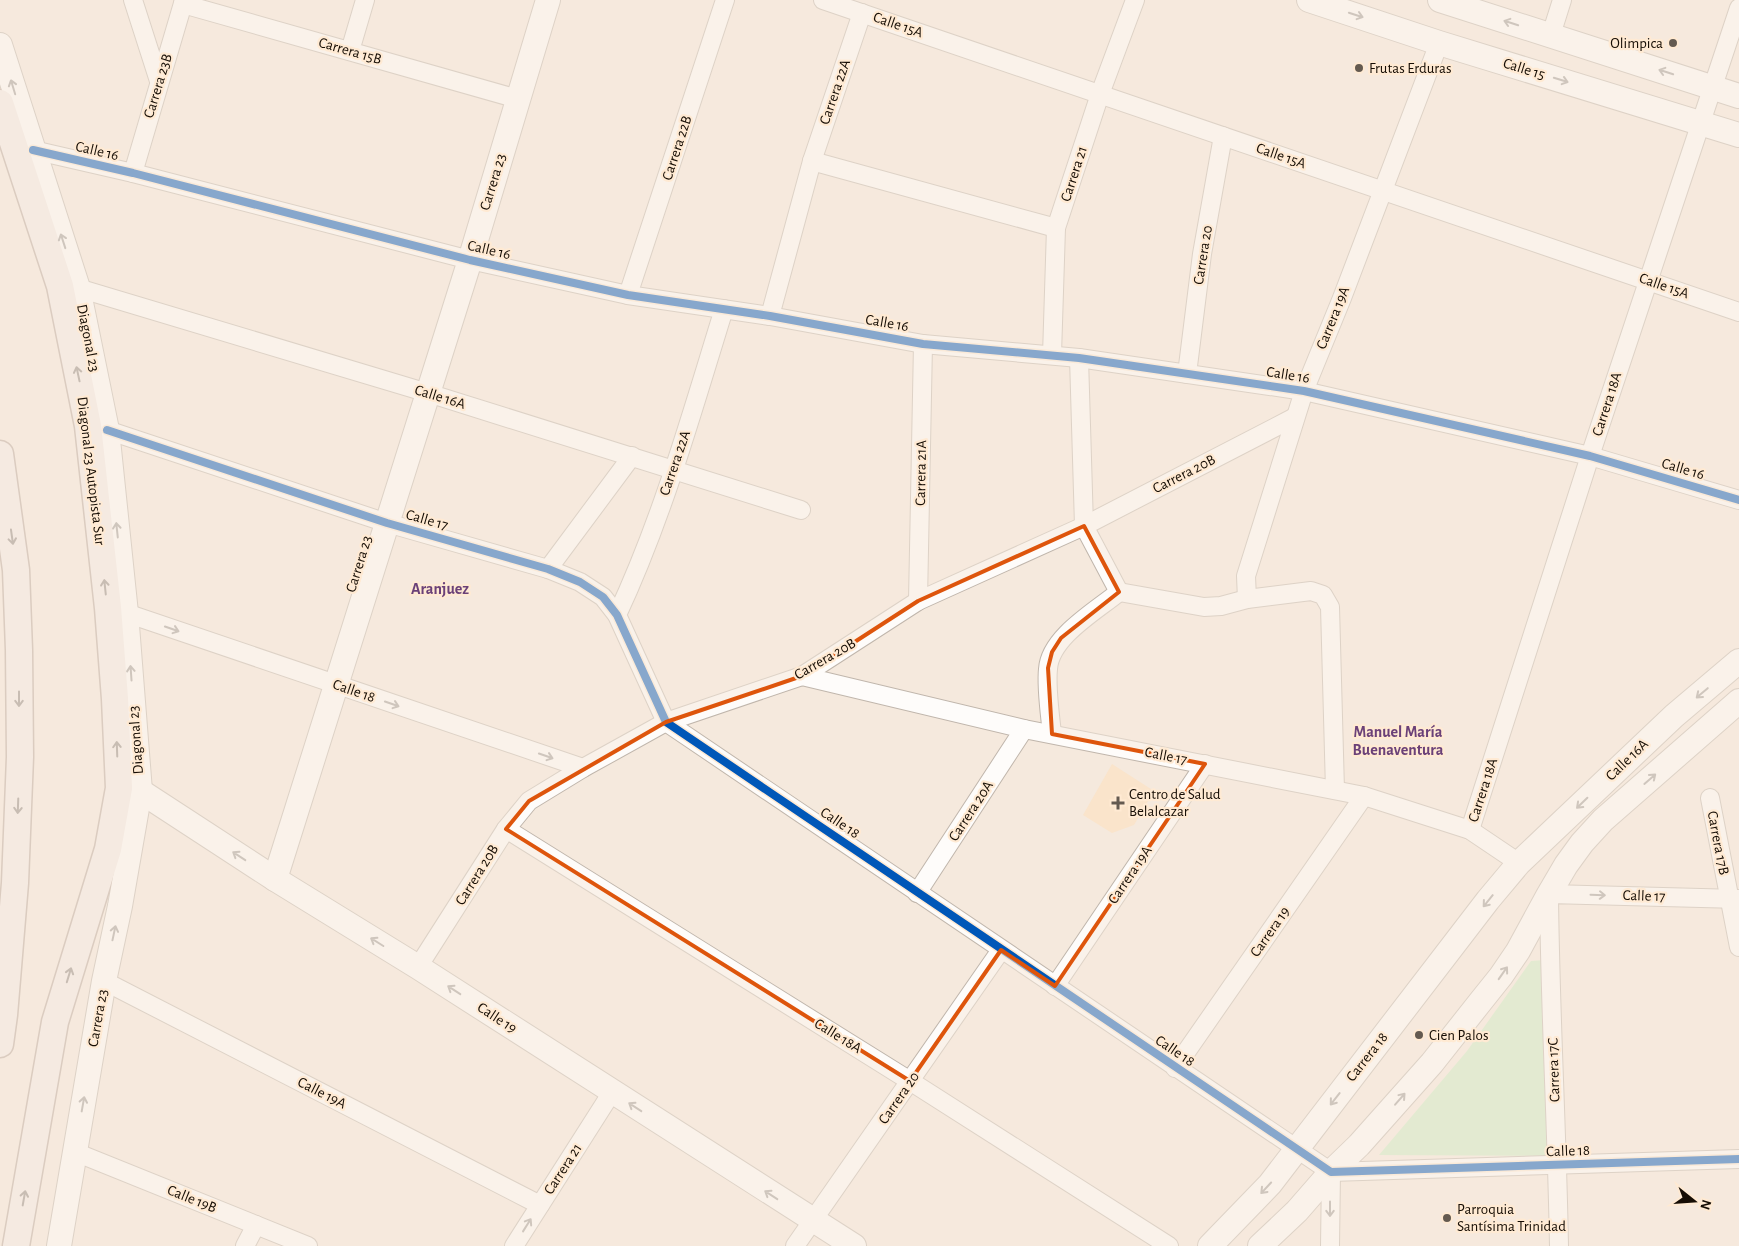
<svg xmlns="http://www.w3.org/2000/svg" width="1739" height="1246" viewBox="0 0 1739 1246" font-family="'Alegreya Sans',sans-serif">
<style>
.built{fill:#fae4cb}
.green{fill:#ccecc4}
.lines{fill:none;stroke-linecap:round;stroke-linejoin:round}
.street-casing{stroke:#c0b6ac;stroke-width:20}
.secondary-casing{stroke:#c0b6ac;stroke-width:26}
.primary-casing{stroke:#baa89d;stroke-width:29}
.street{stroke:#fefcfa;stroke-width:18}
.secondary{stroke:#fefcfa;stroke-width:24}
.primary{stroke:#f3eae6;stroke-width:26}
.cycleway-casing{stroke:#ffead3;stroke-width:11}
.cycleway{stroke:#0057b8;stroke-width:8}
.oneway{stroke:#a19c98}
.oneway2{stroke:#908780}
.marked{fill:none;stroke:#de550c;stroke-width:4;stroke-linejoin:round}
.poi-dot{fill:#645a50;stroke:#ffead3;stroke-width:2}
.labels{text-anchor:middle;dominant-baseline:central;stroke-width:4.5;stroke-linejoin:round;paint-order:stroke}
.street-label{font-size:15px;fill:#160d04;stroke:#ffead3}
.poi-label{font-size:15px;fill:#160d04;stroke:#ffead3;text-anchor:start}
.neighbourhood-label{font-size:16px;font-weight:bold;fill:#6b4178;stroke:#ffead3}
</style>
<rect width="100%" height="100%" fill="#f5e9dd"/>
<path class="built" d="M1112 764 1154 791 1134 825 1112 833 1083 815Z"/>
<path class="green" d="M1545 960 1552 1156 1379 1155 1467 1051 1531 961Z"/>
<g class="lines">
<g class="street-casing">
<g id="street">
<path d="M133 0 159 81"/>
<path d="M823 0 1739 312"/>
<path d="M183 4 518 99"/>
<path d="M1551 35 1562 0"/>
<path d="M350 51 365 0"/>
<path d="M33 150 133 173 470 260 628 295 770 316 923 344 1079 358 1304 391 1590 456 1739 500"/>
<path d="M812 161 1056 228"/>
<path d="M133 173 184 0"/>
<path d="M78 288 428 393 801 510"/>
<path d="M628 295 725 0"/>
<path d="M770 316 812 161 862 13"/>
<path d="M1052 355 1056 228 1100 94 1135 0"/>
<path d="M1079 358 1084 526 1119 592"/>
<path d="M1187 374 1202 254 1223 136"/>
<path d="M107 430 387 523 548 569 580 582 603 597 617 615 666 722 1331 1172 1739 1159"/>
<path d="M548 569 632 456"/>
<path d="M1119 592 1204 607 1221 606 1247 599 1311 591 1323 595 1330 607 1335 790"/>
<path d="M1247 599 1246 576 1304 391 1342 298 1439 43"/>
<path d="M918 601 923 344"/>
<path d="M126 613 583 768"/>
<path d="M617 615C663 517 692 412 724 309"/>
<path d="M802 676 1024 729 1364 796 1470 830 1519 863"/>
<path d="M1052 734C1050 714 1046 688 1048 669 1050 637 1096 611 1119 592"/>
<path d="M1710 798 1739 947"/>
<path d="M506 829 910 1081 1169 1246"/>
<path d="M1470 830 1590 456 1739 8"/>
<path d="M917 893 1024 729"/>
<path d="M418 967 506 829 529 801 583 768 666 722 802 676 918 601 1084 526 1295 417"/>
<path d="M104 981 540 1205"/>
<path d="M1055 986 1205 764"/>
<path d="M1175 1068 1364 796"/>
<path d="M75 1152 308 1246"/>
<path d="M245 1246 256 1225"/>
<path d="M514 1246 612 1092"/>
<path d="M795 1246 1001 950"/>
<path d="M1330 1246 1331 1172"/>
<path d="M1559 1246C1557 1129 1550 1011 1549 894L1739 899"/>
</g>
</g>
<g class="secondary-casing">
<g id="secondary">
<path d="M1309 0 1439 43 1739 135"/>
<path d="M1440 0 1739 96"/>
<path d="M0 45 78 288 107 430 126 613 140 791 120 906 104 981 59 1246"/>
<path d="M140 791 275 879 418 967 854 1246"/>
<path d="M275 879 470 260 548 0"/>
<path d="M1210 1246 1270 1184 1488 900 1519 863 1674 716 1739 661"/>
<path d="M1260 1246 1297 1211 1331 1172 1359 1145 1432 1063 1481 1001 1501 976 1518 951 1549 894 1566 865 1582 843 1603 820 1739 701"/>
</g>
</g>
<g class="primary-casing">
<g id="primary">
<path d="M0 103 60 286 88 426 108 608 115 699 119 788 108 849 55 1022 16 1246"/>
<path d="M0 454 16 570 19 650 20 757 15 883 4 1015 0 1044"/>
</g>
</g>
<use href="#street" class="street"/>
<use href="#secondary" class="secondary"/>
<use href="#primary" class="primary"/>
<g class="cycleway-casing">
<g id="cycleway">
<path d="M33 150 133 173 470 260 628 295 770 316 923 344 1079 358 1304 391 1590 456 1739 500"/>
<path d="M107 430 387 523 548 569 580 582 603 597 617 615 666 722 1331 1172 1739 1159"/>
</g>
</g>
<use href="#cycleway" class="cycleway"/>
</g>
<defs><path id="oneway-shaft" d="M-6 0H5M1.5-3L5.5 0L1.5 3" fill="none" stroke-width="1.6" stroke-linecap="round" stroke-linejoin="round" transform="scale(1.25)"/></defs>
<g class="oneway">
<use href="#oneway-shaft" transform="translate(1356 15) rotate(18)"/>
<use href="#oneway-shaft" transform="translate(1511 23) rotate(-162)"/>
<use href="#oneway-shaft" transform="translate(1666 72) rotate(-162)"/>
<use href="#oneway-shaft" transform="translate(1561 80) rotate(17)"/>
<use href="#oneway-shaft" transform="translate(13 87) rotate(-107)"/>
<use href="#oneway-shaft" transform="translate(63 241) rotate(-108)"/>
<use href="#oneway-shaft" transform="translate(117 530) rotate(-96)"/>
<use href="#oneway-shaft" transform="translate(172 629) rotate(19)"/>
<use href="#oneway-shaft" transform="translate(131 673) rotate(-94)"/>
<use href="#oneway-shaft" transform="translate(1702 693) rotate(140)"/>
<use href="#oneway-shaft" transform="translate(392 704) rotate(19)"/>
<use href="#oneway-shaft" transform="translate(546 756) rotate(19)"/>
<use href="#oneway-shaft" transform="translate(1650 779) rotate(-41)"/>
<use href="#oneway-shaft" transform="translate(1582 803) rotate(136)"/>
<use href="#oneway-shaft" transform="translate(239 856) rotate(-147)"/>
<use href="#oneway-shaft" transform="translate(1598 895) rotate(2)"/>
<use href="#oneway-shaft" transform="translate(1488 901) rotate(129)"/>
<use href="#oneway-shaft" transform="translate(114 933) rotate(-78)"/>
<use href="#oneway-shaft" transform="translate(377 942) rotate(-148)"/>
<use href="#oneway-shaft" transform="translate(1503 973) rotate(-55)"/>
<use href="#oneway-shaft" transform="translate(454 990) rotate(-147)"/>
<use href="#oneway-shaft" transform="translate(1335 1099) rotate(128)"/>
<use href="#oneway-shaft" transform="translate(1400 1099) rotate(-49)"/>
<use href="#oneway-shaft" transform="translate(83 1104) rotate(-80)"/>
<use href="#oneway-shaft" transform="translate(635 1107) rotate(-147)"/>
<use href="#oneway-shaft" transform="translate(1266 1188) rotate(133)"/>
<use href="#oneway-shaft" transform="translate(771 1195) rotate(-147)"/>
<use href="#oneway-shaft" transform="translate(1330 1209) rotate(90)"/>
<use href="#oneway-shaft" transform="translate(527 1225) rotate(-58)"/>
</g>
<g class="oneway2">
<use href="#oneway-shaft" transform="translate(78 374) rotate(-102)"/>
<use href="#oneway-shaft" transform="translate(12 537) rotate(82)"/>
<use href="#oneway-shaft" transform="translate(105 587) rotate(-96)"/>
<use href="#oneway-shaft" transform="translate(19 699) rotate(90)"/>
<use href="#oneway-shaft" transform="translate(117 749) rotate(-92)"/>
<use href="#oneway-shaft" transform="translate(18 806) rotate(92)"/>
<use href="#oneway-shaft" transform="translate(69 975) rotate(-73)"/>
<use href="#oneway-shaft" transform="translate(24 1198) rotate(-80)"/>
</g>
<path d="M0 0H1739V1246H0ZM1084 526 1119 592 1061 638 1052 652 1048 668 1052 734 1205 764 1055 986 1001 950 910 1081 506 829 529 801 666 722 802 676 918 601Z" fill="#f5e9dd" fill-opacity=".55" fill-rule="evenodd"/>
<path class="marked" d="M1084 526 1119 592 1061 638 1052 652 1048 668 1052 734 1205 764 1055 986 1001 950 910 1081 506 829 529 801 666 722 802 676 918 601Z"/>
<g class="poi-dot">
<circle cx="1673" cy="43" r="5"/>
<circle cx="1359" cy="68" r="5"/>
<path d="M1115.5 795.5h5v5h5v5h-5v5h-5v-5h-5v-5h5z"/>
<circle cx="1419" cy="1035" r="5"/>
<circle cx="1447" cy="1218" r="5"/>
</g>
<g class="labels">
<g class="street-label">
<text transform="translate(898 25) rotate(19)">Calle 15A</text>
<text transform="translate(350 51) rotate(16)">Carrera 15B</text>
<text transform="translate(1524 69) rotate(17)">Calle 15</text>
<text transform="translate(158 86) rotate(-73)">Carrera 23B</text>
<text transform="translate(835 92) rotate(-71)">Carrera 22A</text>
<text transform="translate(677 148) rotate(-72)">Carrera 22B</text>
<text transform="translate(97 151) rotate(13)">Calle 16</text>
<text transform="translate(1281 156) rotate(19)">Calle 15A</text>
<text transform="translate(1074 174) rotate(-72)">Carrera 21</text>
<text transform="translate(493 182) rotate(-73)">Carrera 23</text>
<text transform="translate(489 250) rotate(13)">Calle 16</text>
<text transform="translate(1203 255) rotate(-81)">Carrera 20</text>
<text transform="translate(1664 286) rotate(19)">Calle 15A</text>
<text transform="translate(1333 318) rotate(-68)">Carrera 19A</text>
<text transform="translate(887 323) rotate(10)">Calle 16</text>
<text transform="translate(88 338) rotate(79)">Diagonal 23</text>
<text transform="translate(1288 375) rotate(9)">Calle 16</text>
<text transform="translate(440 397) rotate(17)">Calle 16A</text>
<text transform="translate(1607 404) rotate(-72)">Carrera 18A</text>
<text transform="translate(675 463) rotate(-71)">Carrera 22A</text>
<text transform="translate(1683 469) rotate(16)">Calle 16</text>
<text transform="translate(91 471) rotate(83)">Diagonal 23 Autopista Sur</text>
<text transform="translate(921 473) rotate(-89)">Carrera 21A</text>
<text transform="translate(1184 474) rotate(-27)">Carrera 20B</text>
<text transform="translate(427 520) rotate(16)">Calle 17</text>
<text transform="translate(359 564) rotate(-73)">Carrera 23</text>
<text transform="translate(825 659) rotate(-30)">Carrera 20B</text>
<text transform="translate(354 691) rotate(19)">Calle 18</text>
<text transform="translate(136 740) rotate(-94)">Diagonal 23</text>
<text transform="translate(1166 756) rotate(11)">Calle 17</text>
<text transform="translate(1627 760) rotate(-44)">Calle 16A</text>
<text transform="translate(1483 790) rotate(-72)">Carrera 18A</text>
<text transform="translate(971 811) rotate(-57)">Carrera 20A</text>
<text transform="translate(840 823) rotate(34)">Calle 18</text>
<text transform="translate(1718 843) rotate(79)">Carrera 17B</text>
<text transform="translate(477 875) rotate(-58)">Carrera 20B</text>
<text transform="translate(1130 875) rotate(-56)">Carrera 19A</text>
<text transform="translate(1644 896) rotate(2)">Calle 17</text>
<text transform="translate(1270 932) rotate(-55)">Carrera 19</text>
<text transform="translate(98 1018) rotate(-80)">Carrera 23</text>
<text transform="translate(497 1018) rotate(33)">Calle 19</text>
<text transform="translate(838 1036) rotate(32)">Calle 18A</text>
<text transform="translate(1175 1051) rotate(34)">Calle 18</text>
<text transform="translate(1367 1057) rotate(-52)">Carrera 18</text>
<text transform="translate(1554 1070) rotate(-92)">Carrera 17C</text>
<text transform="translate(322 1093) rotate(27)">Calle 19A</text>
<text transform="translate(899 1098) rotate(-55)">Carrera 20</text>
<text transform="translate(1568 1151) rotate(-2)">Calle 18</text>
<text transform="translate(563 1169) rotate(-57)">Carrera 21</text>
<text transform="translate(192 1199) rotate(22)">Calle 19B</text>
</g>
<g class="poi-label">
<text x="1663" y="43" text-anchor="end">Olimpica</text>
<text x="1369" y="68">Frutas Erduras</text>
<text x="1129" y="794">Centro de Salud<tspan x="1129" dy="17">Belalcazar</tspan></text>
<text x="1429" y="1035">Cien Palos</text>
<text x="1457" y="1209">Parroquia<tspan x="1457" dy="17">Santísima Trinidad</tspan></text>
</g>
<g class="neighbourhood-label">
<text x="440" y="589">Aranjuez</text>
<text x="1398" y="732">Manuel María<tspan x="1398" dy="18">Buenaventura</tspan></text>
</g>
</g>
<g transform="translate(1694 1201) rotate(107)" stroke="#ffead3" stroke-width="4" paint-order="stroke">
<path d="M0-4L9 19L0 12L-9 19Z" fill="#160d04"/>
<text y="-8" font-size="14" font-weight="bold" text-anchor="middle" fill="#160d04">N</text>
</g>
</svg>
